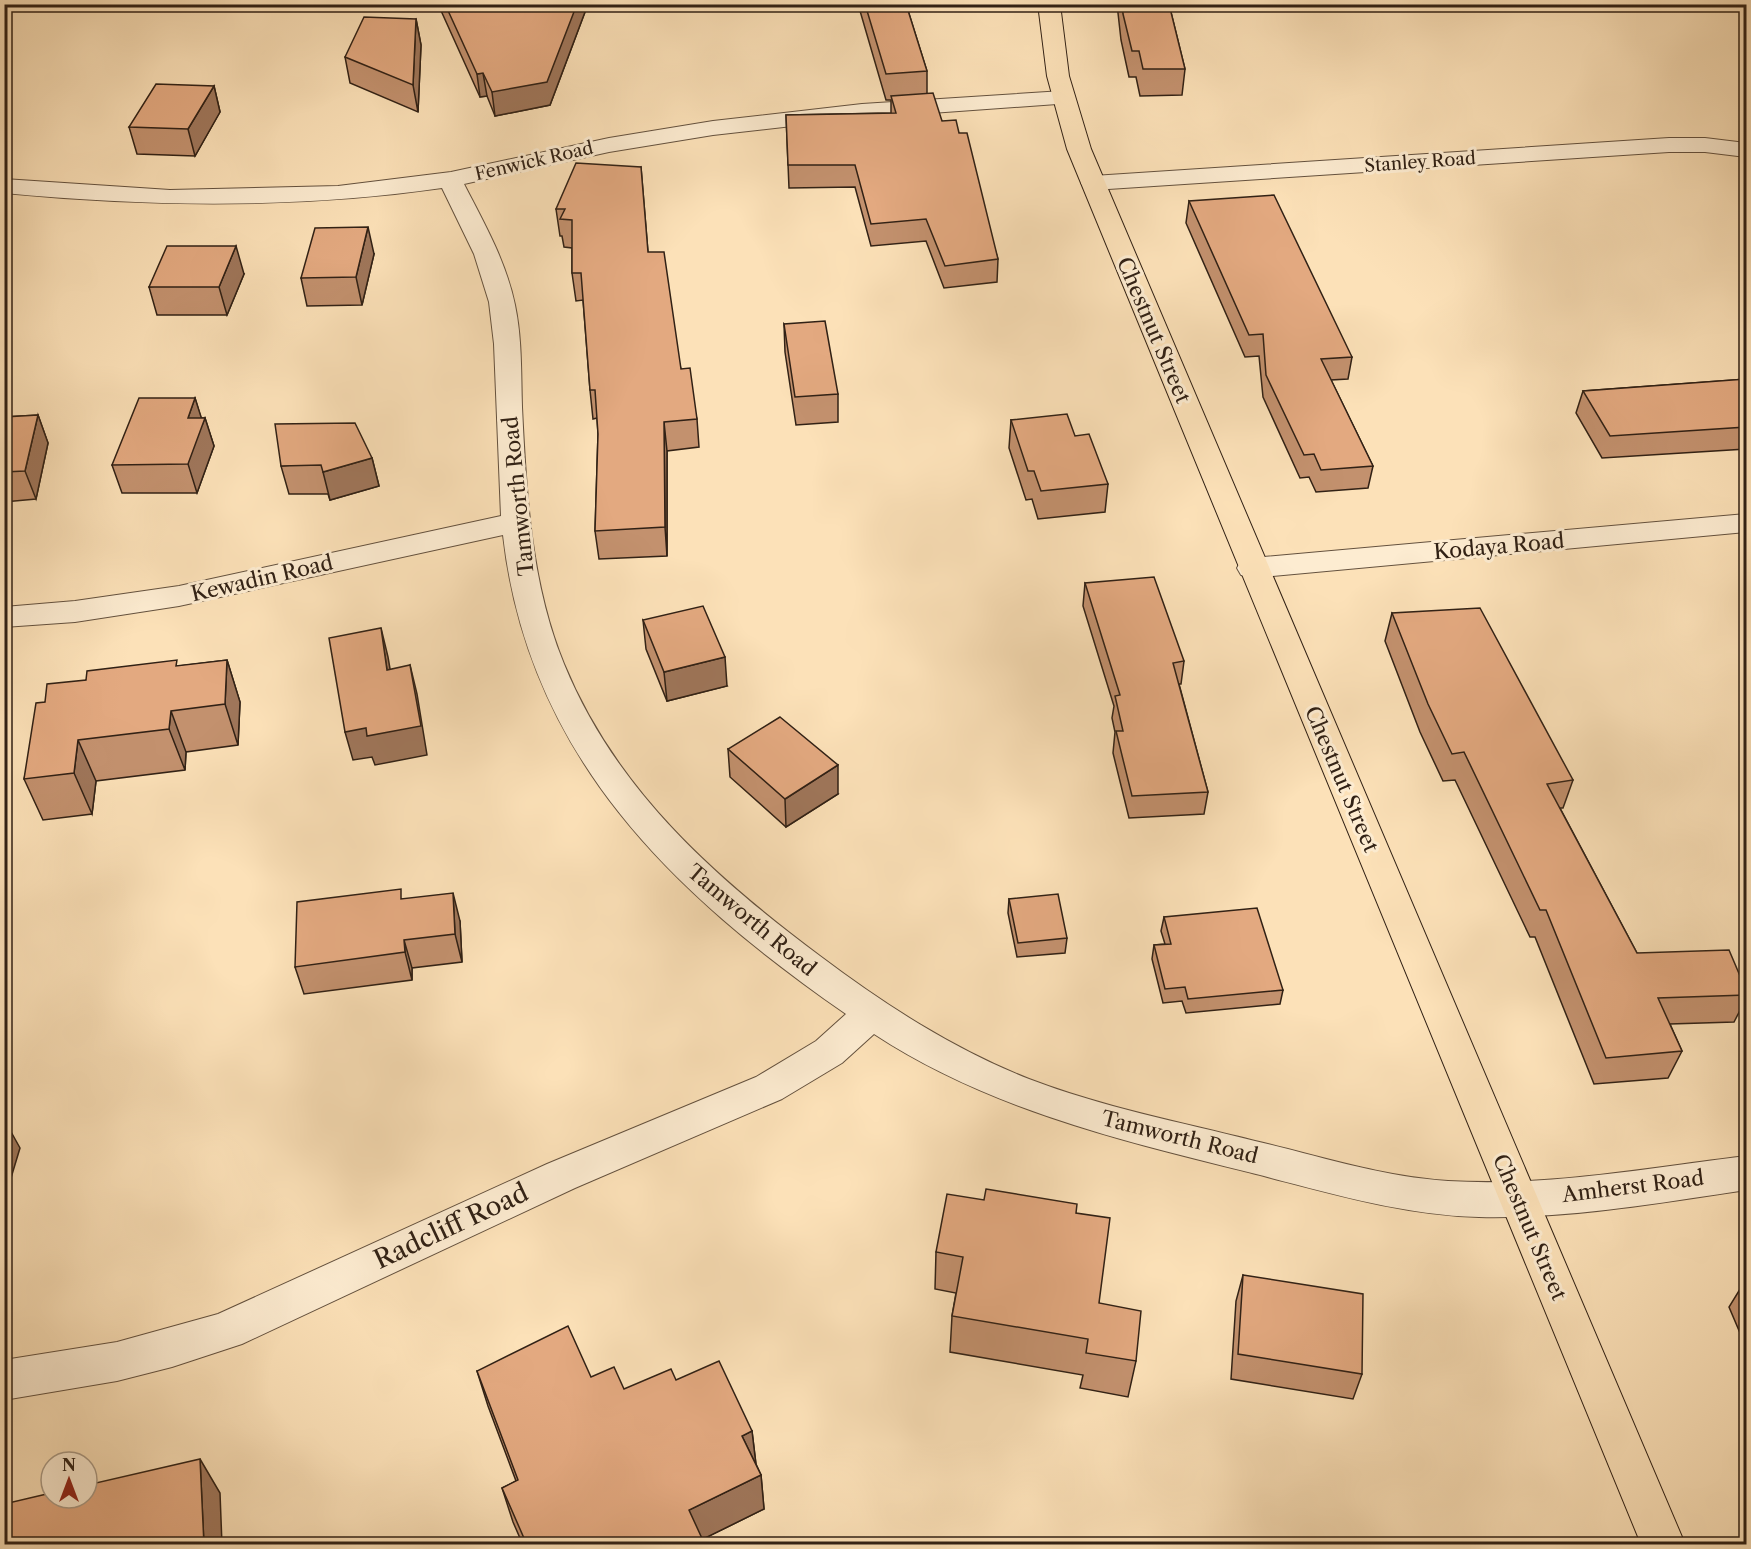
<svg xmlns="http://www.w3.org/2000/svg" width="1751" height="1549" viewBox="0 0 1751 1549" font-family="'Libre Caslon Text',serif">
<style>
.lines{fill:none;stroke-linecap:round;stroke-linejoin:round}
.minor-casing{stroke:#64513e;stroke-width:2}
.major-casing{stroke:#312115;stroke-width:2}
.minor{fill:#fdecd1;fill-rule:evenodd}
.major{fill:#fce1b8;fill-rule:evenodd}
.wall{fill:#c3916e;stroke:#312115;stroke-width:1.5}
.shaded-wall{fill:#9f765a;stroke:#312115;stroke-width:1.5}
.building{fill:#e3a980;stroke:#312115;stroke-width:1.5}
.labels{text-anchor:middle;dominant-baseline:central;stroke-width:6;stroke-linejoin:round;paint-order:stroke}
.far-street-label{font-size:18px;fill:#312115;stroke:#fdecd1}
.street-label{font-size:21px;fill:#312115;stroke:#fdecd1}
.near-street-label{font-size:26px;fill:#312115;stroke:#fdecd1}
</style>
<rect width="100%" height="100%" fill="#fce1b8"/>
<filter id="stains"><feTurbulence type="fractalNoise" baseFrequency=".00333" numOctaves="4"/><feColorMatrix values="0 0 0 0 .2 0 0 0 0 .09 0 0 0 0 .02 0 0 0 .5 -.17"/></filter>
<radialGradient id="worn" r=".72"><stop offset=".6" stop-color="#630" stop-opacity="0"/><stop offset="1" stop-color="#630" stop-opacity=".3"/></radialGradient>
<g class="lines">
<g class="minor-casing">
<g id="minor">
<path d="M1063 91 1071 93 1074 98 1071 103 862 118 713 135 609 152 464 184C484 223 506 261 515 305 522 338 521 373 522 407 526 493 531 584 564 664 615 789 714 877 820 956 885 1005 953 1049 1029 1079 1102 1107 1180 1122 1255 1141 1319 1156 1382 1177 1448 1181 1548 1187 1647 1168 1746 1156V1190C1659 1203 1568 1219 1479 1217 1403 1215 1330 1193 1256 1174 1123 1141 990 1110 874 1034L842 1063 782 1099 575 1188 242 1344 172 1367 117 1381 4 1400V1360L117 1342 218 1314 547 1164 756 1077 816 1041 846 1014C672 893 528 756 503 535L179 606 75 622 4 627V607L75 601 179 586 501 516 494 344 489 302 474 254 442 188C296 209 151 207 4 193V179L170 190 338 186 451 172 609 138 713 121 862 104Z"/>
<path d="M1669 138H1705L1746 143V157L1705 152H1669L1093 190 1085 188 1081 183 1085 178 1093 176Z"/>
<path d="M1746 514V532L1252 578 1241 575 1237 568 1241 561 1252 558Z"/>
</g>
</g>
<g class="major-casing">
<path id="major" d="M1038 4H1060L1069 76 1091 149 1685 1544H1641L1067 149 1047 76Z"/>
</g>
<use href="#minor" class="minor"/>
<use href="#major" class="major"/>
</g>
<g class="wall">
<path d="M438 4H588L550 105 495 116 487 96 480 97Z"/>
<path d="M858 4H906L927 71V94L942 121 959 133 998 259 997 282 944 288 926 241 871 246 855 187 789 188 786 115 891 113V100H886Z"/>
<path d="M1117 4H1169L1185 69 1182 95 1140 96 1136 77H1129L1121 40Z"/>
<path d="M416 19 421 45 418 112 350 83 345 57Z"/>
<path d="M214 86 220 112 195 156 137 154 129 127Z"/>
<path d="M641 167 648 252 681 369 697 419 699 447 667 451V556L599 559 595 531 598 434 597 418 593 419 590 390 583 300 576 301 572 273V248L564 247 562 236H560L556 209Z"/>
<path d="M1189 201 1352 357 1348 379 1331 380 1373 466 1368 488 1316 492 1309 477 1300 478 1263 397 1259 356 1245 357 1186 223Z"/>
<path d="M374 254 362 305 307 306 301 278Z"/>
<path d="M244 274 227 315H157L149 287Z"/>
<path d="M784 324 838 394V422L796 425 785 352Z"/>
<path d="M1746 379V449L1602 458 1576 413 1583 391Z"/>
<path d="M195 398 201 418H205L214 446 197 493H122L112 465Z"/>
<path d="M38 415 48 443 36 499 4 502V417Z"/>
<path d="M1011 420 1075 436 1108 484 1105 512 1038 519 1032 499 1026 500 1009 448Z"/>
<path d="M372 458 379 486 330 500 328 494H289L281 466Z"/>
<path d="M1085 583 1184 661 1181 684H1179L1208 792 1204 814 1129 818 1113 753 1115 732 1112 718 1114 706 1083 606Z"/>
<path d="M1392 613 1573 780 1563 808H1560L1637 953 1746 990V999L1734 1022 1670 1024 1682 1051 1668 1078 1594 1084 1535 937H1530L1455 780 1443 781 1420 732 1385 641Z"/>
<path d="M643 620 727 686 667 701 646 649Z"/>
<path d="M227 660 240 702 238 745 186 752 185 770 96 781 92 814 43 820 24 779 45 702 86 680 179 666Z"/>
<path d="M728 749 838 794 786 827 730 777Z"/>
<path d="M404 899 460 921 462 962 412 968V980L304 994 295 967Z"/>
<path d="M1009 899 1067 938 1065 953 1017 957 1008 913Z"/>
<path d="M1164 917 1283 990 1280 1004 1186 1013 1182 1001 1163 1003 1152 959 1154 945 1165 944 1161 931Z"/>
<path d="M984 1200 1076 1213 1099 1303 1136 1361 1128 1397 1080 1388 1083 1375 950 1352 952 1316 956 1293 935 1289 936 1252Z"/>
<path d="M1243 1275 1362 1374 1353 1399 1231 1379 1236 1301Z"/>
<path d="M1745 1281H1746V1347L1729 1307Z"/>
<path d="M477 1371 591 1377 624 1389 676 1380 752 1431 756 1464 761 1475 764 1509 703 1539 705 1545H523L513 1522 502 1488 516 1481 488 1406Z"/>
</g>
<g class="shaded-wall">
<path d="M577 4H588L550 105 495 116 492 92Z"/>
<path d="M416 19 421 45 418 112 413 85Z"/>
<path d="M483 73 487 96 480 97 477 74Z"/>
<path d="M214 86 220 112 195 156 188 129Z"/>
<path d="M368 227 374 254 362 305 356 277Z"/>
<path d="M236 246 244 274 227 315 219 287Z"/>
<path d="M195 398 203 423 205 418 214 446 197 493 188 464V418Z"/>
<path d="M38 415 48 443 36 499 25 471Z"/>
<path d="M664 422 667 451V556L665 527Z"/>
<path d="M372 458 379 486 330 500 323 472Z"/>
<path d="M381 628 388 657 395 698 387 670Z"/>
<path d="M725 657 727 686 667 701 664 672Z"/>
<path d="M227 660 240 702 238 745 225 704Z"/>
<path d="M410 665 417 694 427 755 375 765 372 757 353 760 345 732Z"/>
<path d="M171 711 186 752 185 770 169 729Z"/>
<path d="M78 740 96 781 92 814 74 773Z"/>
<path d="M838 765V794L786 827 785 799Z"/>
<path d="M453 893 460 921 462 962 455 934Z"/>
<path d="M404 940 412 968V980L405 952Z"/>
<path d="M5 1121 20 1148 4 1201Z"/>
<path d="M752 1431 756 1465 742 1436Z"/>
<path d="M200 1459 220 1493 222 1545H204Z"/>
<path d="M761 1475 764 1509 695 1543 689 1510Z"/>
</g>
<g class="building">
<path d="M445 4H577L547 82 492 92 483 73 477 74Z"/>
<path d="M865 4H906L927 71 886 74Z"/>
<path d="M1122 4H1169L1185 69H1143L1139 51H1132L1123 14Z"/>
<path d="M364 17 416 19 413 85 345 57Z"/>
<path d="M156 84 214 86 188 129 129 127Z"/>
<path d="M933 93 942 121 956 120 959 133H967L998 259 945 266 926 219 871 224 855 165H788L786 115 896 113 891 96Z"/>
<path d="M576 163 641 167 648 252H664L681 369 690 368 697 419 664 422 665 527 595 531 598 434 595 390H590L581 273H572V220L560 219 565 209H556Z"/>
<path d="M1274 195 1352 357 1321 359 1373 466 1321 470 1314 454 1304 455 1266 375 1263 334 1249 335 1189 201Z"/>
<path d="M368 227 356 277 301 278 315 228Z"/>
<path d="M167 246H236L219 287H149Z"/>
<path d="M825 321 838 394 795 397 784 324Z"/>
<path d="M1746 379V427L1610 436 1583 391Z"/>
<path d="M139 398H195L188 418H205L188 464 112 465Z"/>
<path d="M1067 414 1075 436 1089 434 1108 484 1041 491 1034 471H1028L1011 420Z"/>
<path d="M38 415 25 471 4 472V417Z"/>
<path d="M355 423 372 458 323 472 321 465 281 466 275 424Z"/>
<path d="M1154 577 1184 661 1173 663 1208 792 1132 796 1116 731H1123L1115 696 1120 695 1085 583Z"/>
<path d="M703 606 725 657 664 672 643 620Z"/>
<path d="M1480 608 1573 780 1547 784 1637 953 1729 950 1746 990V995L1658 998 1682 1051 1606 1058 1546 910H1540L1464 752 1452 754 1428 704 1392 613Z"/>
<path d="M381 628 387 670 410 665 421 726 367 736 366 728 345 732 329 638Z"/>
<path d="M177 660 176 666 227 660 225 704 171 711 169 729 78 740 74 773 24 779 36 703 45 702 47 684 86 680 87 671Z"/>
<path d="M780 717 838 765 785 799 728 749Z"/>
<path d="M401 889V899L453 893 455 934 404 940 405 952 295 967 297 902Z"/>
<path d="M1058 894 1067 938 1018 943 1009 899Z"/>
<path d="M1257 908 1283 990 1188 999 1185 987 1165 989 1154 945 1171 944 1164 917Z"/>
<path d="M986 1189 1077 1204 1076 1213 1110 1218 1099 1303 1141 1311 1136 1361 1086 1353 1088 1339 952 1316 963 1257 936 1252 947 1194 984 1200Z"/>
<path d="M1243 1275 1363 1294 1362 1374 1238 1354Z"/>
<path d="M568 1326 591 1377 614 1367 624 1389 671 1369 676 1380 719 1361 752 1431 742 1436 761 1475 689 1510 705 1545H527L502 1488 518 1480 477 1371Z"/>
<path d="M200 1459 204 1545H4V1504L51 1493V1498H87V1485Z"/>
</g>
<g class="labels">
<g class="far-street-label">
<text transform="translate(534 161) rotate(-13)">Fenwick Road</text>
<text transform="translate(1420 162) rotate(-4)">Stanley Road</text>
</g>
<g class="street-label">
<text transform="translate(1154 330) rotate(67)">Chestnut Street</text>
<text transform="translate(518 496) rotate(-96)">Tamworth Road</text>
<text transform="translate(1499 546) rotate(-5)">Kodaya Road</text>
<text transform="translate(262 578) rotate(-13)">Kewadin Road</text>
<text transform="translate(1342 779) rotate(67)">Chestnut Street</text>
<text transform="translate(752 920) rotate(40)">Tamworth Road</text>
<text transform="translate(1180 1137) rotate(14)">Tamworth Road</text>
<text transform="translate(1633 1186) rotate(-7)">Amherst Road</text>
<text transform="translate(1530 1227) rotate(67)">Chestnut Street</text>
</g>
<g class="near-street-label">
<text transform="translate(451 1226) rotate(-25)">Radcliff Road</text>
</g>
</g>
<rect width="1751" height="1549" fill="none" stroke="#fce1b8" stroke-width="24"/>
<rect x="6" y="6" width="1739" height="1537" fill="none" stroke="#312115" stroke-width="3"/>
<rect x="12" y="12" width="1727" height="1525" fill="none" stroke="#312115" stroke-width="1.5"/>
<g transform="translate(69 1480)"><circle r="28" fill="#fdecd1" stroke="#ab9b86" stroke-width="1.5"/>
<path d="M0-4.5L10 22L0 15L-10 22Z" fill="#8f2418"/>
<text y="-9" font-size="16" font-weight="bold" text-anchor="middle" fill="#312115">N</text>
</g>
<rect width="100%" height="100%" filter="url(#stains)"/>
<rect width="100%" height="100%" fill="url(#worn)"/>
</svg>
